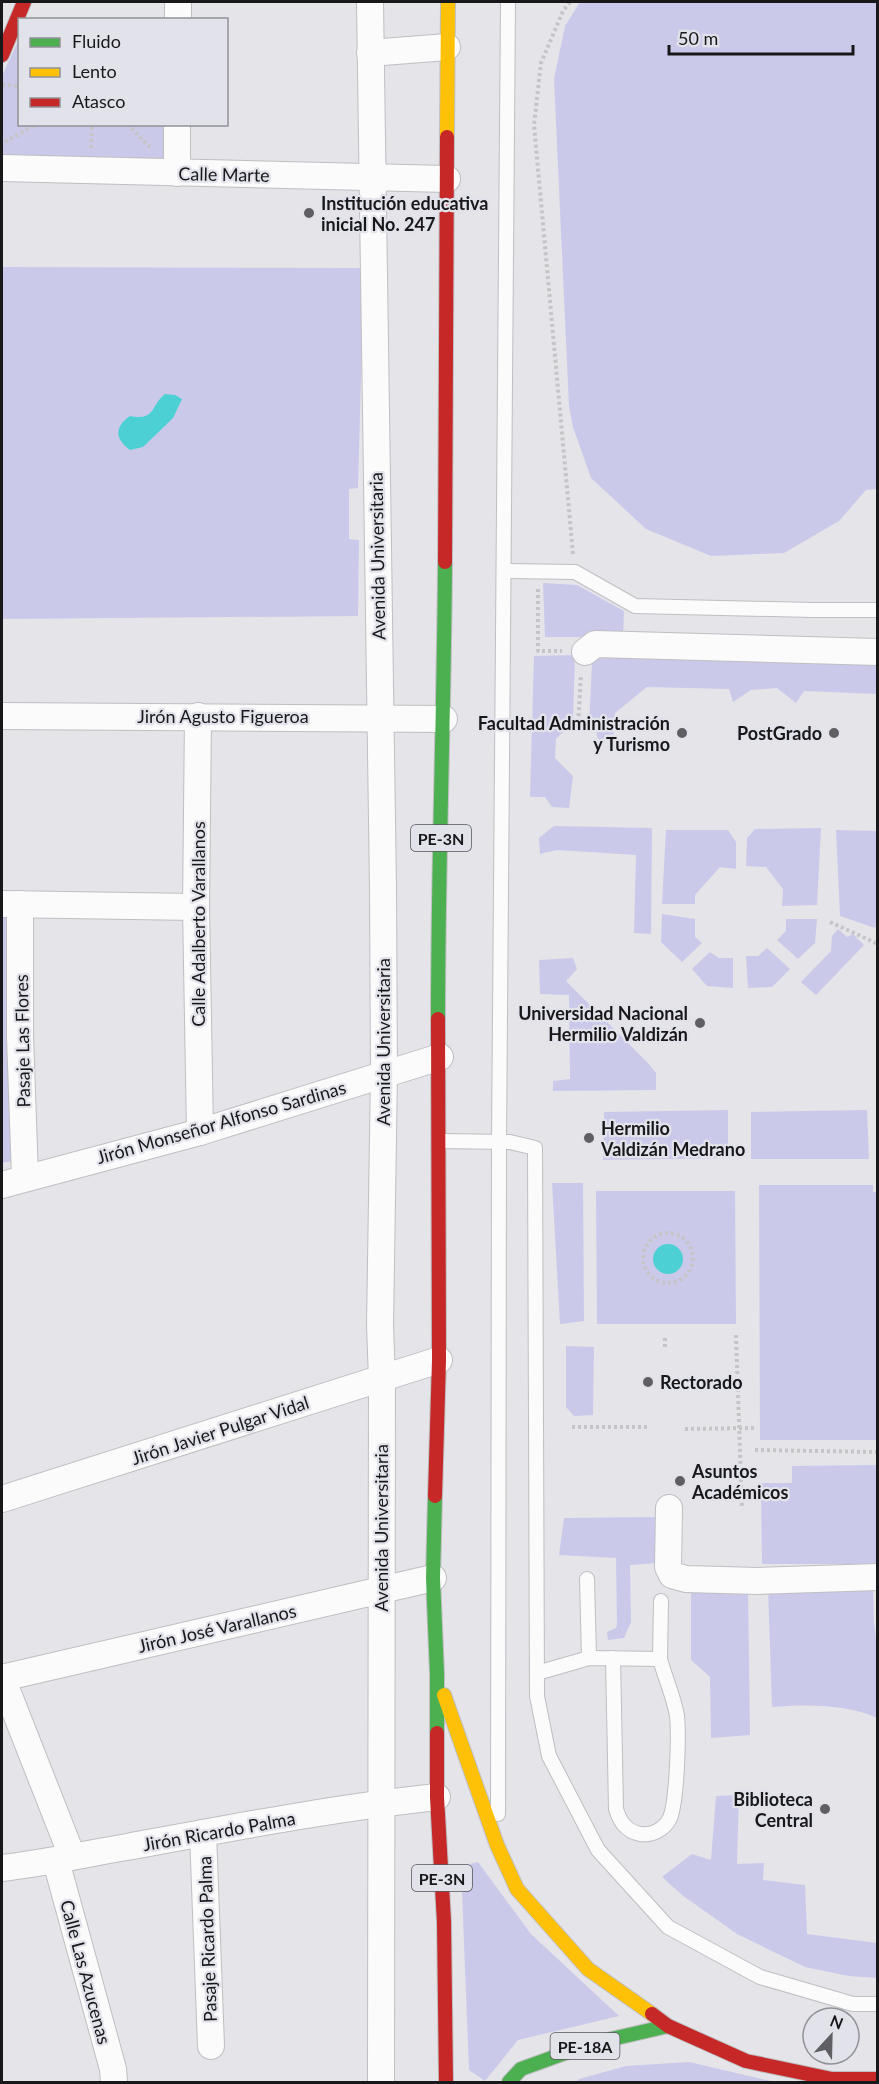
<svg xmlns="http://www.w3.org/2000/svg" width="879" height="2084" viewBox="0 0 879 2084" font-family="Lato,sans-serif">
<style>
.green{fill:#cbc9ea}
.water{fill:#4dd0d3}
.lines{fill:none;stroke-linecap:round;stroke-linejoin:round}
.lane-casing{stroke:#bfbfc2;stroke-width:16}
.street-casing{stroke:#bfbfc2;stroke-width:28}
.fast-casing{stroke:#bfbfc2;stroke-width:16}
.slow-casing{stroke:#bfbfc2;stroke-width:16}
.jam-casing{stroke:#bfbfc2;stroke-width:16}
.path{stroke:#c5c5c7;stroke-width:4;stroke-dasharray:3 3;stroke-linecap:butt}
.lane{stroke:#fbfbfc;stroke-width:14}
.street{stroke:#fbfbfc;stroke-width:26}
.fast{stroke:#4caf50;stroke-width:14}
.slow{stroke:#ffc107;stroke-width:14}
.jam{stroke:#c62828;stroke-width:14}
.poi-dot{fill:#5f5f63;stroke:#e2e2eb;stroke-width:2}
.labels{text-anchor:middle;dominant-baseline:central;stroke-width:4.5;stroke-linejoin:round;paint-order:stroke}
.shield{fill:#e2e2eb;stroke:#555559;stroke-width:1.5}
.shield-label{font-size:16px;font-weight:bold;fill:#18181b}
.street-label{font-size:18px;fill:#18181b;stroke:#e2e2eb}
.poi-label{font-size:18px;font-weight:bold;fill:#18181b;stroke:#e2e2eb;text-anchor:start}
</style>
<rect width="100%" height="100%" fill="#e4e4e9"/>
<g class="green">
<path d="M580 2H877V489L866 490 839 521 784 553 711 556 646 529 591 478 573 427 569 406 554 79 565 26Z"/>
<path d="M19 39 20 124 171 125 172 159 2 158V76Z"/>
<path d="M2 267 364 268 358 488 349 489V539L359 540 358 616 2 619Z"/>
<path d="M543 583 577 585 624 611 623 637H545Z"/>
<path d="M600 653 877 659V694L804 691 796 703 777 688 751 690 733 702 729 689 647 687 615 713 613 740 598 739 596 732 589 727 592 662Z"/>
<path d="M575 655 573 722 556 739 555 758 573 776 569 808 552 807 545 797H530L534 656Z"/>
<path d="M554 826 652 828 651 934 634 933 636 855 557 850 540 854 539 838Z"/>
<path d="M821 828 817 905 782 906 783 889 766 867 746 866 747 838 755 829Z"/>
<path d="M666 830H728L736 842V869L720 867 695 895V904H662Z"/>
<path d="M836 830 877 831 878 919 875 928 840 916Z"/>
<path d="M8 914 16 1160 2 1163V915Z"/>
<path d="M662 914 695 919V937L702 943 682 962 661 942Z"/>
<path d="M786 919H817L815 943 798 959 777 940 786 931Z"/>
<path d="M838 929 847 937 853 934 864 945 816 995 801 982 831 951 832 936Z"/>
<path d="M767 948 790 969 772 987 748 988 746 956H758Z"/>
<path d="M710 952 719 958H733V988L707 986 692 969Z"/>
<path d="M573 958 577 969 566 981 648 1063 656 1073V1090L553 1091V1081L570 1079 569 995 540 994 539 960Z"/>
<path d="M728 1110V1158L603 1160 604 1112Z"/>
<path d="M867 1110 869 1159H751V1112Z"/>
<path d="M552 1183H583L584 1321 560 1324Z"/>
<path d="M759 1185H873V1192H877V1440H760Z"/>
<path d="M596 1191H735L736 1324H597Z"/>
<path d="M566 1346 594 1347 593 1415 574 1416 566 1407Z"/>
<path d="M876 1465 877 1564H762L761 1483H792V1466Z"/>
<path d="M659 1517 657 1563 630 1565 631 1622 624 1638 608 1640 607 1632 616 1628 617 1624 616 1558 559 1555 564 1518Z"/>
<path d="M873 1583 874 1622 878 1656 877 1718C848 1704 804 1704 772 1707L768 1588Z"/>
<path d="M691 1588H748L750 1735 711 1738 710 1677 691 1660Z"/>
<path d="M739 1795 737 1864 764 1863 763 1880 805 1885 807 1934 877 1943V1978L849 1976 805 1967 737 1934 682 1895 662 1877 692 1854 711 1860 716 1796Z"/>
<path d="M478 1862 531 1934 619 2016 518 2040 485 2081 469 2070 461 1866Z"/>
<path d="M689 2062 775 2082H576L579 2079 626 2066Z"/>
</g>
<g class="water">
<path d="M165 394 175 395 182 399 173 418 143 447 130 450C115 439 114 427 130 416 156 421 150 406 165 394Z"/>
<circle cx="668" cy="1259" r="15"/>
</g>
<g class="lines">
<g class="lane-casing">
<g id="lane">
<path d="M504 571 575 572 635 606 812 610H878"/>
<path d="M440 1141 510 1142 535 1148 537 1696 549 1756 598 1850 668 1927 760 1977 853 2004H878"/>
<path d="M587 1579 589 1658"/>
<path d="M660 1659 661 1601"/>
<path d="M537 1673 589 1658 660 1659C665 1678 674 1697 677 1716 679 1735 677 1801 670 1818 665 1829 652 1836 640 1834 626 1831 620 1822 616 1809L613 1658"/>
<path d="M498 1814 499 1142 508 2"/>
</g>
</g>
<g class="street-casing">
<g id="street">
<path d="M370 2 383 889 384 1074 380 1326 382 1378 381 2082"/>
<path d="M178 20V2"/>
<path d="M370 53 447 47"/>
<path d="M177 124V173"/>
<path d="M2 168 447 179"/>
<path d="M585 652 595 644 878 652"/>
<path d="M2 716 444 719"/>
<path d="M198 716 196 907 200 1132"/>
<path d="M2 904 196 907"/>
<path d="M20 904V1036L25 1177"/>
<path d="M2 1185 200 1132 440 1057"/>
<path d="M2 1499 439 1360"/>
<path d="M669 1508 668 1567 672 1575 686 1579 758 1581 878 1577"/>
<path d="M2 1678 433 1578"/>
<path d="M2 1678 72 1856"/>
<path d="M203 1833 211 2046"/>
<path d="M56 1861 113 2069 114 2082"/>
<path d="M2 1868C44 1863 85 1854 127 1847 230 1828 333 1808 437 1797"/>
</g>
</g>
<g class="fast-casing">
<g id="fast">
<path d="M438 1019C438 866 444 714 445 562"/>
<path d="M435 1496 433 1578 437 1674V1733"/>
<path d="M509 2082 521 2069 590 2044 668 2026"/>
</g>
</g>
<g class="slow-casing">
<g id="slow">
<path d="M447 137 448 2"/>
<path d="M444 1695 497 1845 517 1889 588 1969 652 2014"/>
</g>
</g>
<g class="jam-casing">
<g id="jam">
<path d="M2 55 24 2"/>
<path d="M445 562 447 137"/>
<path d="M435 1496 439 1360 438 1019"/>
<path d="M437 1733V1797L444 1922 446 2082"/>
<path d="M652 2014 668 2026 746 2061 832 2079H878"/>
</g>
</g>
<g class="path">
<path d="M570 2 563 11 541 63 534 125 573 554"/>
<path d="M2 85 20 86"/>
<path d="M127 124 150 147"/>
<path d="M5 142 36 124"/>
<path d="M91 148 92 124"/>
<path d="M538 589V651H562"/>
<path d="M578 728 581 674"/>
<path d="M830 922 878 944"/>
<circle cx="668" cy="1258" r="25"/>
<path d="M736 1335 742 1509"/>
<path d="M665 1347V1335"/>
<path d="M572 1427H647"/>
<path d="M685 1429 755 1428"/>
<path d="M755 1450 878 1452"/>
</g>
<use href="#lane" class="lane"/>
<use href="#street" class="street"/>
<use href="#fast" class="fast"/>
<use href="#slow" class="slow"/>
<use href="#jam" class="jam"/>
</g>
<g class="poi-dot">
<circle cx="309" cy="213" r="6"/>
<circle cx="682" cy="733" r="6"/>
<circle cx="834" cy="733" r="6"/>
<circle cx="700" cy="1023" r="6"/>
<circle cx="589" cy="1138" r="6"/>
<circle cx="648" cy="1382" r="6"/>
<circle cx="680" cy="1481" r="6"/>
<circle cx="825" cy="1809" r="6"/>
</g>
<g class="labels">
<g class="shield">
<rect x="411" y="825" width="60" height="26" rx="4.5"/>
<rect x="412" y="1865" width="60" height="26" rx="4.5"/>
<rect x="550.5" y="2033" width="69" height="26" rx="4.5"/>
</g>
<g class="shield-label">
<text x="441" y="838">PE-3N</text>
<text x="442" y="1878">PE-3N</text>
<text x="585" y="2046">PE-18A</text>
</g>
<g class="street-label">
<text transform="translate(224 174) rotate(1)">Calle Marte</text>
<text transform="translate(377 556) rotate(-91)">Avenida Universitaria</text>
<text x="223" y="716">Jirón Agusto Figueroa</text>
<text transform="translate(198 924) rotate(-90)">Calle Adalberto Varallanos</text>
<text transform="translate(22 1041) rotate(-91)">Pasaje Las Flores</text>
<text transform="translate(383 1042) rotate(-90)">Avenida Universitaria</text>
<text transform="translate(221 1122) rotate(-16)">Jirón Monseñor Alfonso Sardinas</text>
<text transform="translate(220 1430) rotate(-18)">Jirón Javier Pulgar Vidal</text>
<text transform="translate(381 1528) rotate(-90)">Avenida Universitaria</text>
<text transform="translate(217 1628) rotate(-13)">Jirón José Varallanos</text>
<text transform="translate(219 1831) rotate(-10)">Jirón Ricardo Palma</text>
<text transform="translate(207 1939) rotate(-92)">Pasaje Ricardo Palma</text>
<text transform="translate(86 1972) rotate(75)">Calle Las Azucenas</text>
</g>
<g class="poi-label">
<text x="321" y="203">Institución educativa<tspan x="321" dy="21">inicial No. 247</tspan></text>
<text x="670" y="723" text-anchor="end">Facultad Administración<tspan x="670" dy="21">y Turismo</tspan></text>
<text x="822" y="733" text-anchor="end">PostGrado</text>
<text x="688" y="1013" text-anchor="end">Universidad Nacional<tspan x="688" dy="21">Hermilio Valdizán</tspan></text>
<text x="601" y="1128">Hermilio<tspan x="601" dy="21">Valdizán Medrano</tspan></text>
<text x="660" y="1382">Rectorado</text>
<text x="692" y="1471">Asuntos<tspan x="692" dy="21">Académicos</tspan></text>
<text x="813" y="1799" text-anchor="end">Biblioteca<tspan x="813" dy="21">Central</tspan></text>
</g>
</g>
<rect width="879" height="2084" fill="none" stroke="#18181b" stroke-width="6"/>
<rect x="18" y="18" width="210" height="108" fill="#e2e2eb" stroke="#919198" stroke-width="1.5"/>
<rect x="30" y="38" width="30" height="9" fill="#4caf50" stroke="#919198" stroke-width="1.5"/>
<text x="72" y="48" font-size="18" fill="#18181b">Fluido</text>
<rect x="30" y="68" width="30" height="9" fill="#ffc107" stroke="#919198" stroke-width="1.5"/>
<text x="72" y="78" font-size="18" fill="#18181b">Lento</text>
<rect x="30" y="98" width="30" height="9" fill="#c62828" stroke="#919198" stroke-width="1.5"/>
<text x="72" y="108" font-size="18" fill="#18181b">Atasco</text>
<g transform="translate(831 2036) rotate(22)"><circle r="28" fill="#e2e2eb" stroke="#919198" stroke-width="1.5"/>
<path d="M0-4.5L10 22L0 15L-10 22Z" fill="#5f5f63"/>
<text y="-9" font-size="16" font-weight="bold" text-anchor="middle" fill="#18181b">N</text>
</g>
<path d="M669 45v9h184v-9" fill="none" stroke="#18181b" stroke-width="3"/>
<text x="678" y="45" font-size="18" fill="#18181b" stroke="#e2e2eb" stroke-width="4.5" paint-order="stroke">50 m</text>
</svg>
